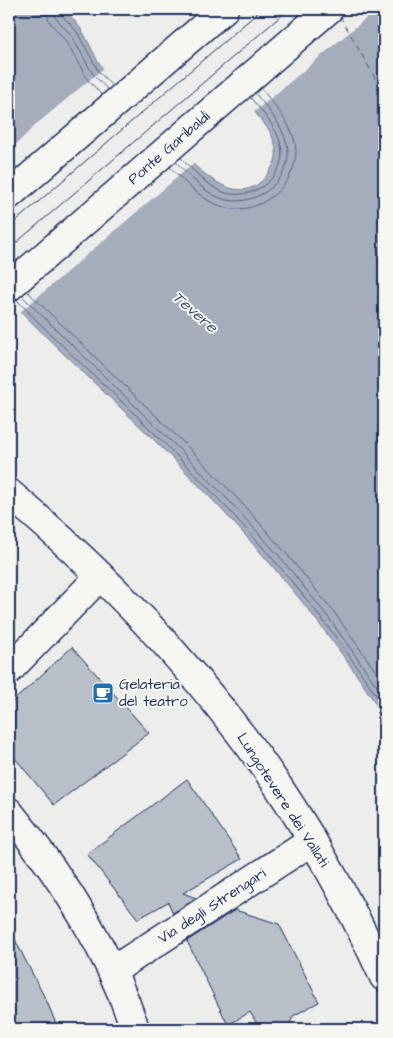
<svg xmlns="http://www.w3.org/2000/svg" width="393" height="1038" viewBox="0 0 393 1038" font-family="'Architects Daughter',sans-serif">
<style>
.water{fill:#a5acbc;stroke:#6e7a96}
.pier{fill:#edeeec}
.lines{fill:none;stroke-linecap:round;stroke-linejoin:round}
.shore{stroke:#526184;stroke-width:1}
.ferry{stroke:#44547a;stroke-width:1;stroke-dasharray:6 5;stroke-linecap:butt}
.building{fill:#b9bfc8;stroke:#1b2f5e}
.minor-casing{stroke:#1b2f5e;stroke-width:31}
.major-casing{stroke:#1b2f5e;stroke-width:31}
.minor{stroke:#f6f6f2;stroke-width:28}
.major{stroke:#f6f6f2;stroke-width:28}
.tram{stroke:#1b2f5e;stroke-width:1}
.labels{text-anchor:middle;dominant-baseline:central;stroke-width:4;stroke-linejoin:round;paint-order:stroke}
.street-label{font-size:15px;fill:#1b2f5e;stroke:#f6f6f2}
.poi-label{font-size:15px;fill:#1b2f5e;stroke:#f6f6f2;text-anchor:start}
.water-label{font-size:16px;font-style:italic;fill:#44547a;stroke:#f6f6f2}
</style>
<rect width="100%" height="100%" fill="#edeeec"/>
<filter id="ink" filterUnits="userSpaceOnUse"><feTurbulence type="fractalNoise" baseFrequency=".02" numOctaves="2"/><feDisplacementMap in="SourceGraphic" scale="10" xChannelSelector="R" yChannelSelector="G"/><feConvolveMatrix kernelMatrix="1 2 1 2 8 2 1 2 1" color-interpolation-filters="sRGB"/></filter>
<g filter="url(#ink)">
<path class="water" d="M9 9H63C69 15 76 22 81 29 89 41 94 57 103 69 117 88 137 104 153 121 178 148 237 227 271 169 280 155 276 144 269 130L174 9H384V717C326 623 252 539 174 460 120 405 62 355 9 299Z"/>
<g class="pier">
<path d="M174 9H377L253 113 172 10Z"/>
<path d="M105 67 195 162 19 313 9 302V151L39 122Z"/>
</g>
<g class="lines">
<g class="shore">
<path d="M46 9 49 21 65 40 88 80 102 95"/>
<path d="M53 9 55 17 71 35 93 74 108 90"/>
<path d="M60 9 61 14 77 32 99 72 112 86"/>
<path d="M181 158C193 170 206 185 223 192 252 203 291 175 280 142 275 125 261 111 250 97"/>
<path d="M176 162C189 175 202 191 220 198 254 211 298 178 286 141 280 122 267 108 255 93"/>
<path d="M170 167C184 181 199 198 218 205 224 207 233 210 240 209 273 207 304 172 294 139 288 119 273 104 261 88"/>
<path d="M27 291 187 446 238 499 285 552 334 612 384 683"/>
<path d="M22 296 181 451 232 504 280 557 328 617 384 696"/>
<path d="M17 300C68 354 125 402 177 456 252 532 328 617 384 708"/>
</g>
<path class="ferry" d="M340 16 384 94"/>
</g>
<g class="building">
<path d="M72 647 149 733 54 805 9 751V705Z"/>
<path d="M187 779 242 859 183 893 196 898 173 913 168 902 138 919 87 854Z"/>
<path d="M235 910 279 924 319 1002 293 1016 288 1029H260L250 1012 228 1025 187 941Z"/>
<path d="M9 928 48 1004 58 1029H9Z"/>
</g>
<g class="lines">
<g class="minor-casing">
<g id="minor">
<path d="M9 670 100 576"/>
<path d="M9 812C62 877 109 949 135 1029"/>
<path d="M112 971 312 841"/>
</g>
</g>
<g class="major-casing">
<g id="major">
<path d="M9 195 224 9"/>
<path d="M9 287 329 9"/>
<path d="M9 493C94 565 174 646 242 736 298 809 345 893 384 977"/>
</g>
</g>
<use href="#minor" class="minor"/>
<use href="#major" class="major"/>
<g class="tram">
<path d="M9 227 262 9"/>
<path d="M9 249 289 9"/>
</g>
</g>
</g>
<defs>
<g id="cafe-square" transform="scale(1.125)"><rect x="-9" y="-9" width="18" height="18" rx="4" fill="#1f6fb2" stroke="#f6f6f2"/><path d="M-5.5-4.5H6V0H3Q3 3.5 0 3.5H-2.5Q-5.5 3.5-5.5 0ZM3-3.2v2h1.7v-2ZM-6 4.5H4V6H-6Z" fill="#fff"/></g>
</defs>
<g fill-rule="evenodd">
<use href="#cafe-square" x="103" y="693"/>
</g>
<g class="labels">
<g class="street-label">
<text transform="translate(169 148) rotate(-41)">Ponte Garibaldi</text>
<text transform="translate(283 800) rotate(57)">Lungotevere dei Vallati</text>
<text transform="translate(212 906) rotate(-33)">Via degli Strengari</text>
</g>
<g class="poi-label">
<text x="119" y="684">Gelateria<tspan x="119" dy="17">del teatro</tspan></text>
</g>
<g class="water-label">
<text transform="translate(195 312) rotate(41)">Tevere</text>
</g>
</g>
<rect width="393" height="1038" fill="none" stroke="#f6f6f2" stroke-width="30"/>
<rect x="15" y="15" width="363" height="1008" fill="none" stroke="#1b2f5e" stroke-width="2" filter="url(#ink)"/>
</svg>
